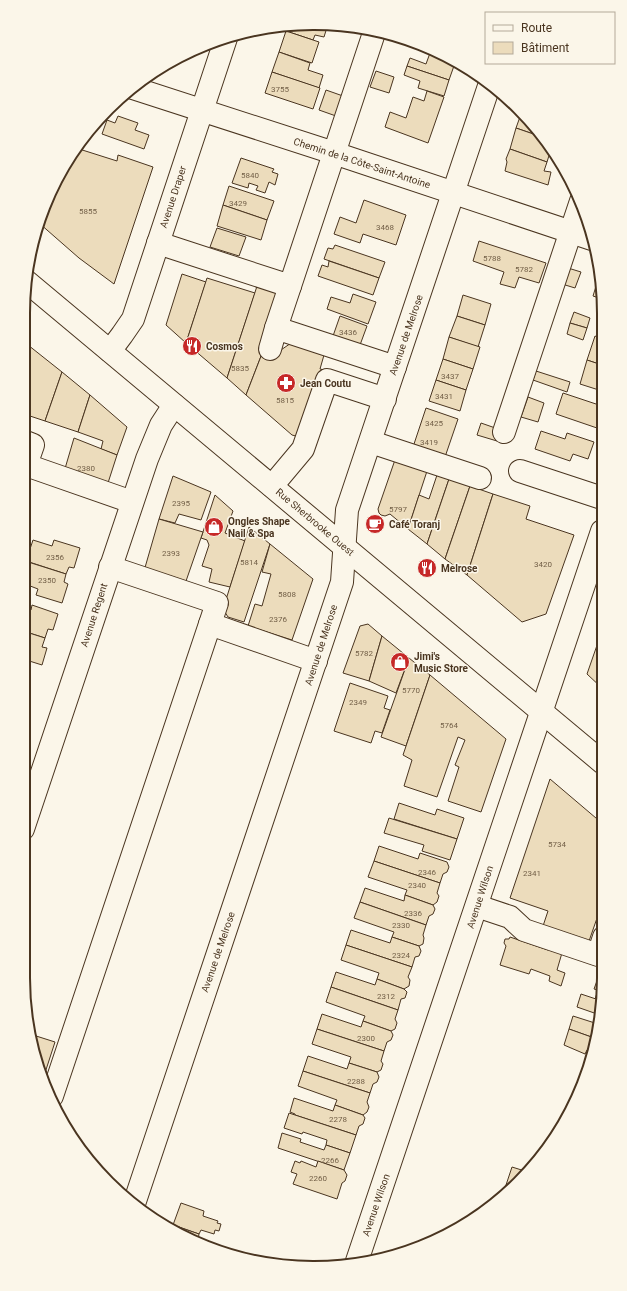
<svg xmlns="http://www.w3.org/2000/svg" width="627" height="1291" viewBox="0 0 627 1291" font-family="Roboto,sans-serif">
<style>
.building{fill:#ecdcbc;stroke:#4a3520}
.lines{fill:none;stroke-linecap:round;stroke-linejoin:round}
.minor-casing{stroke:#4a3520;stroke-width:24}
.major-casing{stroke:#4a3520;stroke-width:24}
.minor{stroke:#fbf6e9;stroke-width:22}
.major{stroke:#fbf6e9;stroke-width:22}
.labels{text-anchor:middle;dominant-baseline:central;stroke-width:3;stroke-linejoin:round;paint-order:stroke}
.number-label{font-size:8px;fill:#725f47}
.street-label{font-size:10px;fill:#4a3520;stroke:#fbf6e9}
.poi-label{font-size:10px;font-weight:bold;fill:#4a3520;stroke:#fbf6e9;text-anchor:start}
.rim{fill:none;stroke:#4a3520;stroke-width:2}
</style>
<rect width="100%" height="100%" fill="#fbf6e9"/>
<g class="building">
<path d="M314 23 328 24 324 37 315 35 313 40 286 31 288 26Z"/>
<path d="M286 31 319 42 312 63 279 52Z"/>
<path d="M424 45H425L447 58 422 50Z"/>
<path d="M279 52 310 63 308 70 323 75 319 88 272 72Z"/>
<path d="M430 53 455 63 449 80 407 66 410 58 426 64Z"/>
<path d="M407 66 449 80 444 96 418 88 420 81 404 75Z"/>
<path d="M376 71 394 77 389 93 370 87Z"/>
<path d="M272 72 320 88 313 109 265 93Z"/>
<path d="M326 90 343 96 336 116 319 110Z"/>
<path d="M427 91 444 97 428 143 385 127 390 112 406 118 413 97 424 101Z"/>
<path d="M521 114 545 138 516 128Z"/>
<path d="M118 116 138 123 135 130 149 135 144 149 102 134 107 120 115 123Z"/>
<path d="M516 128 545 138 551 149 547 162 510 149Z"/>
<path d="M76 148 117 161 118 155 153 167 114 284 79 258 39 223 45 202Z"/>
<path d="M510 149 547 162 544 171 551 172 548 185 505 171 507 162 506 159Z"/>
<path d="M241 158 274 169 272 172 278 174 275 185 269 182 265 193 256 190 258 186 249 183 248 188 232 183Z"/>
<path d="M229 186 274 201 267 220 223 205Z"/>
<path d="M364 200 406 215 396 245 363 234 360 243 334 234 340 217 356 223Z"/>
<path d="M223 205 267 220 261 240 217 226Z"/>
<path d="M217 228 246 237 239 256 210 247Z"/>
<path d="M479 241 546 263 539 283 519 277 515 288 500 284 504 272 473 261Z"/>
<path d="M335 245 385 262 379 278 324 259 328 248 333 249Z"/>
<path d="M329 261 379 278 373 295 318 276 322 265 328 267Z"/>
<path d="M568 268 581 272 575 288 562 284Z"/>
<path d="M182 274 206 282 186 343 166 325Z"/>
<path d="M207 278 255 293 227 378 186 343Z"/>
<path d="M259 280 283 288 263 351 246 395 227 378Z"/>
<path d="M597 283 602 285V299L593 296Z"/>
<path d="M353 294 376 302 368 324 327 309 331 297 350 303Z"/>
<path d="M463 295 491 304 485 325 457 316Z"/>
<path d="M602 308V325L597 323Z"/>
<path d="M574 312 590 318 587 328 570 323Z"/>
<path d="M340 316 367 326 360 345 333 336Z"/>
<path d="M457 316 485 325 478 347 449 337Z"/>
<path d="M570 323 587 328 583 340 567 334Z"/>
<path d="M595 336 602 339V365L587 360Z"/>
<path d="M449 337 480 347 473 369 443 359Z"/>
<path d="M297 339 326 348 320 369 324 370 303 438 292 435 246 395 263 351 275 354Z"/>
<path d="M23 340 28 345 23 361Z"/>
<path d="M28 345 62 372 45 421 24 414 27 406 23 405V361Z"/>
<path d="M443 359 473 369 466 390 436 380Z"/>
<path d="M587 360 602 365V391L580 384Z"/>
<path d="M536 371 570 382 567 392 533 380Z"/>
<path d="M62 372 90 395 78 432 45 421Z"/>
<path d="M436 380 466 390 460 411 429 401Z"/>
<path d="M563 393 602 406V414L597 428 556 414Z"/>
<path d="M90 395 127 427 117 455 101 449 103 441 78 432Z"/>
<path d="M528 397 544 403 538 422 521 417Z"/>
<path d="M426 408 458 419 445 457 413 447Z"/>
<path d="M481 423 501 430 497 441 477 435Z"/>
<path d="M541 431 565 439 567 433 594 442 588 459 573 454 570 461 535 449Z"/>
<path d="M74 438 117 455 107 486 64 472Z"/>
<path d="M397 454 429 465 408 529 390 514 385 516 381 515 379 513 378 509Z"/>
<path d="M437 475 449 479 427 544 408 529 419 495 429 499Z"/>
<path d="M173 476 211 492 201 520 179 514 175 523 159 519Z"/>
<path d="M449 479 470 486 445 559 427 544Z"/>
<path d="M470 486 493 494 467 575 445 559Z"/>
<path d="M493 494 530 506 526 519 574 535 546 614 522 622 467 575Z"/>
<path d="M215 495 233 511 225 533 245 541 230 587 209 582 212 569 202 566 209 545 207 540 201 538Z"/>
<path d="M159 519 203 532 185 584 144 571Z"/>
<path d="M249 527 270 544 244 622 228 617 223 609Z"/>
<path d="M33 540 52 546 54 540 80 548 74 568 69 567 66 574 26 561Z"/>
<path d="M270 544 313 579 292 640 248 626 255 604 262 606 271 574 262 572Z"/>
<path d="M25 561 66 574 64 582 68 584 62 603 36 595 38 589 25 584 28 572 23 570Z"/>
<path d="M32 605 58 614 53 630 48 629 45 638 23 631V607L31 610Z"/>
<path d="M368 624 382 636 369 681 343 673 360 626Z"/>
<path d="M603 628V689L587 674Z"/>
<path d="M23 631 45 638 42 647 47 648 42 665 23 659Z"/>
<path d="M382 636 409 658 396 693 369 681Z"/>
<path d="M409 658 430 675 406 746 381 737Z"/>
<path d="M430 675 506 739 481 812 448 801 459 767 455 765 465 740 458 737 437 797 404 786 412 760 403 755Z"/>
<path d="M350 683 388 696 384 708 390 710 382 733 375 731 371 743 334 731Z"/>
<path d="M550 779 603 824 604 898 588 944 542 929 548 911 510 898Z"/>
<path d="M399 803 435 815 437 809 464 818 457 839 394 819Z"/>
<path d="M389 818 457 839 450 860 422 851 424 845 384 833Z"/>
<path d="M379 846 418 859 420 853 447 862 449 867 447 872 443 874 440 883 374 861Z"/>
<path d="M374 861 440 883 437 893 439 896 437 902 433 905 405 895 407 890 368 877Z"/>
<path d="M365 888 404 901 405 895 433 905 435 909 433 914 429 916 426 925 360 902Z"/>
<path d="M360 902 426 925 423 935 424 938 423 944 419 946 392 937 394 932 354 918Z"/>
<path d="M351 930 390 943 392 937 419 946 421 951 419 956 415 957 412 967 346 945Z"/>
<path d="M510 937 548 950 551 942 564 946 557 970 565 973 561 986 549 981 550 976 531 969 529 974 500 965 506 946 504 943 505 939H509Z"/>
<path d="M346 945 412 967 408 977 410 980 409 986 404 989 377 979 379 973 341 960Z"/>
<path d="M336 972 375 985 377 979 404 989 407 992 405 998 401 999 398 1010 331 987Z"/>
<path d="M604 972V978L602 1001 595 999 598 990 594 989 598 978 602 980Z"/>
<path d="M331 987 398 1010 395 1019 397 1023 395 1029 391 1031 363 1021 365 1016 326 1002Z"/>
<path d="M581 994 602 1001 600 1015 577 1007Z"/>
<path d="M322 1014 361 1027 363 1021 391 1031 393 1035 391 1040 387 1042 384 1051 317 1029Z"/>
<path d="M573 1016 598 1024 597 1039 569 1029Z"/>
<path d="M317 1029 384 1051 381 1061 383 1064 381 1070 377 1072 349 1063 351 1057 312 1044Z"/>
<path d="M569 1029 597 1039 594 1050 590 1051 587 1050 585 1054 564 1045Z"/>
<path d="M33 1035 55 1042 43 1079 38 1071Z"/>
<path d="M308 1056 347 1069 349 1063 377 1072 379 1077 377 1082 373 1084 370 1093 303 1071Z"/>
<path d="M303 1071 370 1093 367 1102 369 1107 367 1112 363 1115 335 1105 337 1100 298 1086Z"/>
<path d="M294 1098 333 1111 335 1105 363 1115 365 1118 363 1124 359 1126 356 1135 295 1115V1114L290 1112Z"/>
<path d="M289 1113 356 1135 350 1153 326 1145 327 1140 303 1132 302 1134 284 1128Z"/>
<path d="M282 1133 301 1139 300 1142 324 1150 326 1145 350 1153 344 1170 278 1148Z"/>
<path d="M295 1161 300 1163 301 1161 316 1167 318 1161 344 1170 347 1175 345 1181 342 1183 337 1199 293 1184 297 1174 291 1172Z"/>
<path d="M512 1167 528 1172 519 1183 503 1194Z"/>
<path d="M181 1203 204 1211 203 1216 218 1221 217 1223 221 1224 219 1231 215 1230 214 1234 201 1230 199 1234 173 1225Z"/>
<path d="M173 1225 199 1234 198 1240 170 1230 171 1226H174Z"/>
<path d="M204 1240 219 1245 218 1248 203 1242Z"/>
</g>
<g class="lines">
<g class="minor-casing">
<g id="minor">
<path d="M133 88 334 153 592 239"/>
<path d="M158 243 290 286 375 30"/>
<path d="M276 328 290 286"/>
<path d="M270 349 276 328 395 367"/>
<path d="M110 351 122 335 133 319 226 38"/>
<path d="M504 432 581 201"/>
<path d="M23 441 33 445 26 465 132 502"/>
<path d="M371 442 480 478"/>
<path d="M520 471 602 498"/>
<path d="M272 486 303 449 327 380 385 399"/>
<path d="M110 567 217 603 210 624"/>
<path d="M23 829 147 459 161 425 174 405"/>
<path d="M477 906 510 917 524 930 598 955 604 937"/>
<path d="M52 1096 210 624 316 661"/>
<path d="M134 1204 342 582 347 510 490 83"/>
<path d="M356 1264 602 531"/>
</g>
</g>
<g class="major-casing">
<path id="major" d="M26 281 603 763"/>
</g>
<use href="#minor" class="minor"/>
<use href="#major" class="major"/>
</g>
<defs>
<g id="restaurant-disc" transform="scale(1)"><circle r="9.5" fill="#c62828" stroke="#fbf6e9"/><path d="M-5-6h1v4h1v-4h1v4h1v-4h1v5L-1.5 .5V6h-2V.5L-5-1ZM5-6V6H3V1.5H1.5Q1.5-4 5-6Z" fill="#fff"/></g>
<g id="pharmacy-disc" transform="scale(1)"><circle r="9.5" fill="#c62828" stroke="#fbf6e9"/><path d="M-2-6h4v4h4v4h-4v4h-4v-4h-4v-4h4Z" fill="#fff"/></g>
<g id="cafe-disc" transform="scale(1)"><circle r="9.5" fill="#c62828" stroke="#fbf6e9"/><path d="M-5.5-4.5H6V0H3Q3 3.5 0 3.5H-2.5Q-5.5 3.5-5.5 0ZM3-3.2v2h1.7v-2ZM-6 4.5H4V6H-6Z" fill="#fff"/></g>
<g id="shop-disc" transform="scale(1)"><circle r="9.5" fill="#c62828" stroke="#fbf6e9"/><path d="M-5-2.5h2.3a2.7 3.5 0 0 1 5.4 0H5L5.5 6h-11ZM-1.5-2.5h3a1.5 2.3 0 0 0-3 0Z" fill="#fff"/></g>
</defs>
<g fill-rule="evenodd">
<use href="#restaurant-disc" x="192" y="346"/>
<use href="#pharmacy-disc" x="286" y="383"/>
<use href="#cafe-disc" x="375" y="524"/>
<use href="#shop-disc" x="214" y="527"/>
<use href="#restaurant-disc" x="427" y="568"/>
<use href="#shop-disc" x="400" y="662"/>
</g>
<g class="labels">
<g class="number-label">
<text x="280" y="89">3755</text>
<text x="250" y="175">5840</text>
<text x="238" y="203">3429</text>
<text x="88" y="211">5855</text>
<text x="385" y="227">3468</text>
<text x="492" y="258">5788</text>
<text x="524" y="269">5782</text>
<text x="348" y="332">3436</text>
<text x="240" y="368">5835</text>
<text x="450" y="376">3437</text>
<text x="444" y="396">3431</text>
<text x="285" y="400">5815</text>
<text x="434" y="423">3425</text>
<text x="429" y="442">3419</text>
<text x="86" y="468">2380</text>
<text x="181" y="503">2395</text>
<text x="398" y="509">5797</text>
<text x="171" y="553">2393</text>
<text x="55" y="557">2356</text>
<text x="249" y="562">5814</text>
<text x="543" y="564">3420</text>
<text x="47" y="580">2350</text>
<text x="287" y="594">5808</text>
<text x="278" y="619">2376</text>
<text x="364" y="653">5782</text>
<text x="411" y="690">5770</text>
<text x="358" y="702">2349</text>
<text x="449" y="725">5764</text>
<text x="557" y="844">5734</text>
<text x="427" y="872">2346</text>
<text x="532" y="873">2341</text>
<text x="417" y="885">2340</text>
<text x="413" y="913">2336</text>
<text x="401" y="925">2330</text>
<text x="401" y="955">2324</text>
<text x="386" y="996">2312</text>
<text x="366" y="1038">2300</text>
<text x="356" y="1081">2288</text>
<text x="338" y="1119">2278</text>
<text x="330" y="1160">2266</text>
<text x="318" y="1178">2260</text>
</g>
<g class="street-label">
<text transform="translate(362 163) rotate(18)">Chemin de la Côte-Saint-Antoine</text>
<text transform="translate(173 197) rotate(-72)">Avenue Draper</text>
<text transform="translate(406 335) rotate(-71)">Avenue de Melrose</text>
<text transform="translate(315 522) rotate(40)">Rue Sherbrooke Ouest</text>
<text transform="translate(94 615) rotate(-72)">Avenue Regent</text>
<text transform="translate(321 645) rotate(-72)">Avenue de Melrose</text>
<text transform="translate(480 897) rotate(-72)">Avenue Wilson</text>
<text transform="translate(218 952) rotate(-71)">Avenue de Melrose</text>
<text transform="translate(376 1205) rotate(-71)">Avenue Wilson</text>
</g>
<g class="poi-label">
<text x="206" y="346">Cosmos</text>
<text x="300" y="383">Jean Coutu</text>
<text x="228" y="521">Ongles Shape<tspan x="228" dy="12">Nail &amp; Spa</tspan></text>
<text x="389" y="524">Café Toranj</text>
<text x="441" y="568">Melrose</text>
<text x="414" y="656">Jimi's<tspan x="414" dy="12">Music Store</tspan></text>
</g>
</g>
<path d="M0 0H627V1291H0ZM313 30H314A283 283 0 0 1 597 313V978A283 283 0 0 1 314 1261H313A283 283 0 0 1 30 978V313A283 283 0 0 1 313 30Z" fill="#fbf6e9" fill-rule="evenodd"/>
<path class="rim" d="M313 30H314A283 283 0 0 1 597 313V978A283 283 0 0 1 314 1261H313A283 283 0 0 1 30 978V313A283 283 0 0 1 313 30Z"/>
<rect x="485" y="12" width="130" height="52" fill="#fbf6e9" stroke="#b4a999"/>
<rect x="493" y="25" width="20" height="6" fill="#fbf6e9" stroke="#b4a999"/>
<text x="521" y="32" font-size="12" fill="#4a3520">Route</text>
<rect x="493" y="42" width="20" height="12" fill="#ecdcbc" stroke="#b4a999"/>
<text x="521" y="52" font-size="12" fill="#4a3520">Bâtiment</text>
</svg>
